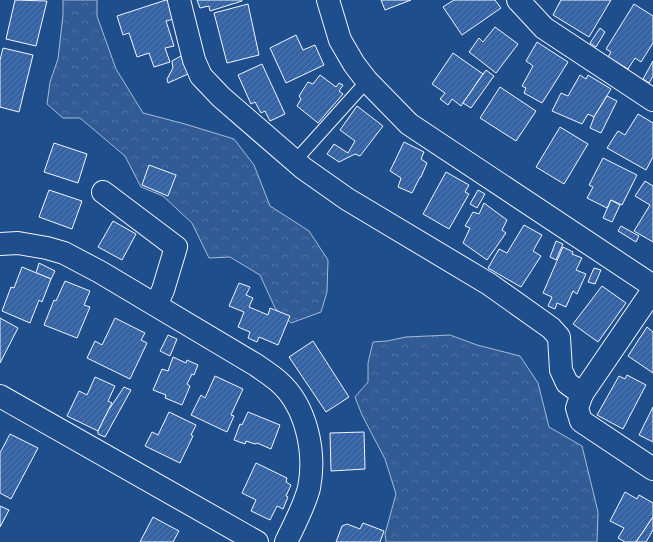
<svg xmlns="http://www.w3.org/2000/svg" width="653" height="542" viewBox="0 0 653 542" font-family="Commissioner,sans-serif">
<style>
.forest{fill:url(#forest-crowns);stroke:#a8bbd7}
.building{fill:url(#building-hatch);stroke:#f2f6ff}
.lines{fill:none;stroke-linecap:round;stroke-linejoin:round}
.lane-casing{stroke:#f2f6ff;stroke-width:14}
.street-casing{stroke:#f2f6ff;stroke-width:24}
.secondary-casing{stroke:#f2f6ff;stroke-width:24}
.lane{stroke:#1f4e8c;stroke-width:12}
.street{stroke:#1f4e8c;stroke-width:22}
.secondary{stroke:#1f4e8c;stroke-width:22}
</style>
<defs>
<pattern id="forest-crowns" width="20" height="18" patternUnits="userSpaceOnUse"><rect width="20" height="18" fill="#305b95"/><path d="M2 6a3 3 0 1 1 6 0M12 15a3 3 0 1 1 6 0" fill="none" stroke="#4e73a5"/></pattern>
<pattern id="building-hatch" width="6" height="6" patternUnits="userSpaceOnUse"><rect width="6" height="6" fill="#3563a3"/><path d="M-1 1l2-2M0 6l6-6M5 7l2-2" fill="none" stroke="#537ab1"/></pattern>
</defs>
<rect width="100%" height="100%" fill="#1f4e8c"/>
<g class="forest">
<path d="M63 0H97V16L116 69 143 113 185 124 234 139 254 165 270 206 309 231 328 260 327 292 321 312 291 323 275 308 260 275 230 257 209 258 192 223 163 196 141 187 125 156 80 118H63L47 104 50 82 58 59 63 15Z"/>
<path d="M450 335 477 345 520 356 538 383 549 427 582 446 598 512 597 542H386L385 534 396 494 385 459 362 415 355 397 368 382V363L373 342 387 341 406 337Z"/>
</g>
<g class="building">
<path d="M15 0 47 1 36 46 6 39Z"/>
<path d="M166 0H168L174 19 166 21 174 46 165 48 170 62 154 67 149 53 137 57 129 33 123 35 117 16Z"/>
<path d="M197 0H242V1L210 11 209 6 200 8Z"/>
<path d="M381 0H411L385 10Z"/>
<path d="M454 0H495L501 8 462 35 443 7Z"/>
<path d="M561 0H611L589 37 553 15Z"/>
<path d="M248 4 259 55 227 63 214 13Z"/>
<path d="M634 4 653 16V43L641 62 635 58 628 69 608 57 611 52 606 49Z"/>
<path d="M495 27 518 44 496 73 469 52 479 38 483 42Z"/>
<path d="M600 28 605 32 596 47 590 43Z"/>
<path d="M296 35 303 50 315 45 324 65 286 83 270 48Z"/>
<path d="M537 42 568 62 542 103 524 93 526 88 522 86 533 66 526 61Z"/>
<path d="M3 48 33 55 19 112 0 107V60Z"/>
<path d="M453 53 483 74 461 106 452 99 448 105 440 99 445 93 432 84Z"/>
<path d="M181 56 188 74 168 83 167 79 173 68 172 61Z"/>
<path d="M653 61V76L649 83 643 79Z"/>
<path d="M262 64 285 114 270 121 265 111 261 113 255 102 251 104 238 75Z"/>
<path d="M486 70 494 76 471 108 463 103Z"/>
<path d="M320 75 336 87 339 83 343 85 339 91 343 94 318 123 297 106 301 99 299 96 308 82 313 84Z"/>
<path d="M580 75 586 79 588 75 611 89 594 117 588 114 582 124 552 111 561 93 568 96Z"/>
<path d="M500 87 536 111 516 141 480 118Z"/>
<path d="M607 96 617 101 601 133 590 128 594 117Z"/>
<path d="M357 106 383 126 360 156 355 154 339 162 327 154 334 144 348 153 355 141 340 130Z"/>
<path d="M638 114 653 123V157L646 170 607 148 618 131 625 135Z"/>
<path d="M560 127 588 144 564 184 536 167Z"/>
<path d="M404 142 424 152 421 159 427 163 421 177H420L412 193 398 187 401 178 390 171Z"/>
<path d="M54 143 87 154 78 183 44 172Z"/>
<path d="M603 158 637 175 622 205 611 200 607 208 587 198 593 187 589 185Z"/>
<path d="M149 165 176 175 168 196 142 185Z"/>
<path d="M446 172 469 185 465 192 469 194 449 229 423 214Z"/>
<path d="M645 181 653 186V242L634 231 650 205 635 196Z"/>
<path d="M49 190 82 201 72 229 39 217Z"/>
<path d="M478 190 485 194 477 208 470 204Z"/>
<path d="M611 200 620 205 612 222 603 218Z"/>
<path d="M484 203 507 220 502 230 506 233 487 260 463 243 470 228 465 226 473 212 479 214Z"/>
<path d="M113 221 136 234 122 260 98 247Z"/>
<path d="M524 225 542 235 533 251 541 256 521 287 488 268 499 249 507 253Z"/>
<path d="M621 226 639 236 636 242 618 231Z"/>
<path d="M556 241 563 244 556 260 550 257Z"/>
<path d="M563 247 573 252 572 254 582 258 576 270 586 274 577 294 573 291 566 307 557 303 555 309 548 306 552 297 543 293Z"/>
<path d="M39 263 55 271 51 279 36 273Z"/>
<path d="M22 267 51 279 42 302 39 300 30 323 2 311 11 287 14 288Z"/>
<path d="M594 268 601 270 595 284 588 282Z"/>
<path d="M65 281 90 291 84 305 90 307 77 338 44 325 54 300 56 301Z"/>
<path d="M239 283 250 287 246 295 253 298 249 307 268 315 270 308 290 316 278 345 259 337 257 342 248 338 250 332 238 327 244 312 229 306Z"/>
<path d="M602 286 626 303 598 342 573 324Z"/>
<path d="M0 318 18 328 0 363Z"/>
<path d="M115 318 145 333 141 340 147 343 130 379 87 358 95 341 102 345Z"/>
<path d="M647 327 653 332V373L628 356Z"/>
<path d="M168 335 177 339 170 356 160 351Z"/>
<path d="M313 341 349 397 326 412 289 357Z"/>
<path d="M173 357 186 363 187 360 198 365 194 375 192 374 187 384 190 386 182 405 165 398 166 395 153 390 162 369 168 371Z"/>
<path d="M627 375 646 385 623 429 597 415 619 376 625 379Z"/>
<path d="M215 376 243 389 231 415 234 416 227 432 191 415 201 395 205 398Z"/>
<path d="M95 377 115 386 108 401 112 403 98 431 67 416 79 391 87 395Z"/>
<path d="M124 387 131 390 105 437 98 434V431L108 411Z"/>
<path d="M653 407V442L639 435Z"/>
<path d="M169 412 196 425 191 435 193 436 180 463 145 446 152 432 158 435Z"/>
<path d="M248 412 280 425 271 449 257 443 255 444 246 441 245 444 234 440 240 424 242 425Z"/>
<path d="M364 432 365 469 331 471 330 433Z"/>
<path d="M10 434 38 448 11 499 0 493V453Z"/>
<path d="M256 463 287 478 286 482 291 485 286 496 288 497 283 509 277 506 270 520 251 511 256 500 242 493Z"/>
<path d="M625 492 637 499 639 495 653 503V517L636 542H625L618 538 624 528 610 521Z"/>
<path d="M0 506 9 510 0 527Z"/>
<path d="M153 517 179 531 173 542H140Z"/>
<path d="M653 517V530L646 542H636Z"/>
<path d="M363 523 384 531 380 542H336L342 526 347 524 360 529Z"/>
</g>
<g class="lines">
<g class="lane-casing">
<path id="lane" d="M295 161 367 81"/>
</g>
<g class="street-casing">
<g id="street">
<path d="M179 0 194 60 201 76 221 97 303 168 347 199 489 284 551 328 559 337 561 370 567 383 582 394 577 408 581 421 653 469"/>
<path d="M518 0 544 28 653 100"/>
<path d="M103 192 176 247 163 290 156 305"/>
<path d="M0 244 18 243 47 248 64 253 100 272 256 365C263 370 271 375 278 381 307 406 316 453 309 488 304 507 294 525 286 542"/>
<path d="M582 394 653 290"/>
<path d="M0 396 257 542"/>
</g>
</g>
<g class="secondary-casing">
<path id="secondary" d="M328 0 340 40 354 64 367 81 409 124 653 286"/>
</g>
<use href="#lane" class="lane"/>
<use href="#street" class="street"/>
<use href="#secondary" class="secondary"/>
</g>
</svg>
